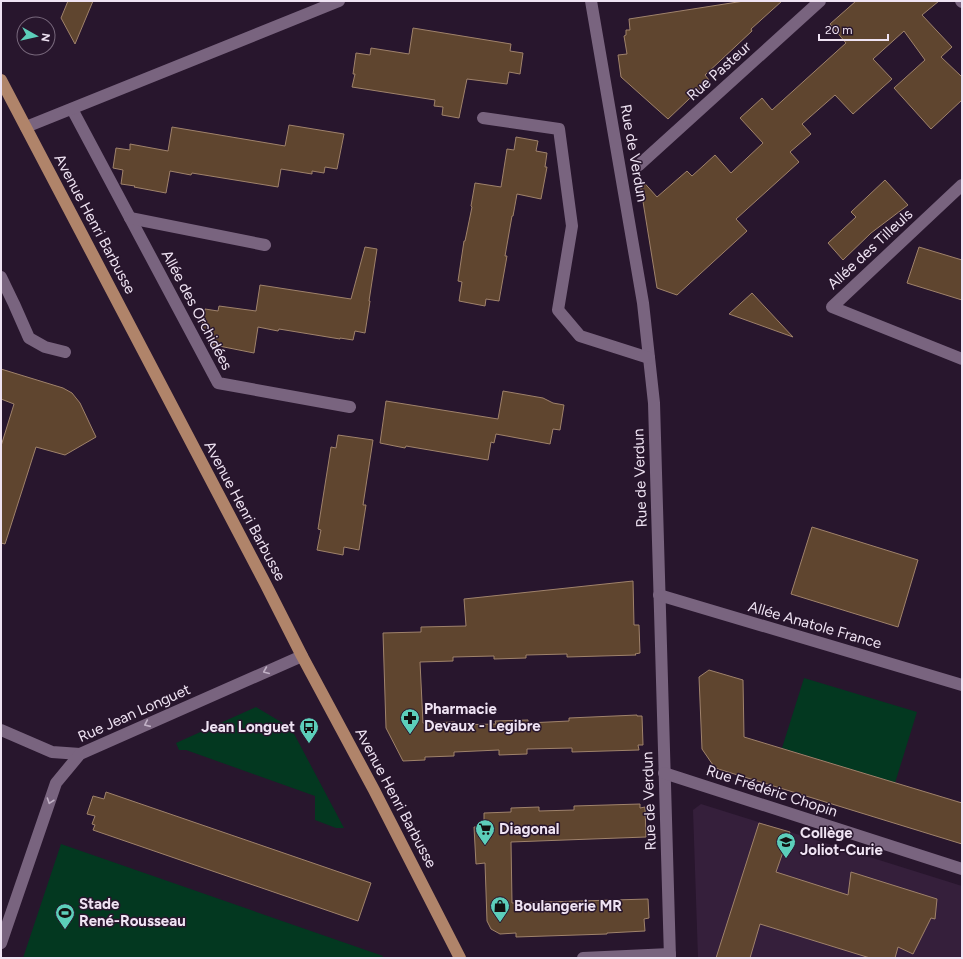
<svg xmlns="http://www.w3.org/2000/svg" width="963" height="959" viewBox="0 0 963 959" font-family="Figtree,sans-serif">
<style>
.built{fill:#351f3b}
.green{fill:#033820}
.building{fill:#5f452f;stroke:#9f826b}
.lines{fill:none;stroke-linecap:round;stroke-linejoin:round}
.minor{stroke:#79647f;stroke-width:12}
.major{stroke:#b0846a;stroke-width:12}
.oneway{stroke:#c0b0c5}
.labels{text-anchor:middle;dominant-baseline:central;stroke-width:3;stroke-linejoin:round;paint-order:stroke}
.street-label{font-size:15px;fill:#efe3f3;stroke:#28162d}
.poi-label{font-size:15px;font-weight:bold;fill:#efe3f3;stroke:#28162d;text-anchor:start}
</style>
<rect width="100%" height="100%" fill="#28162d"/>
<path class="built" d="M701 804 962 886V958H698L693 810Z"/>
<g class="green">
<path d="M804 678 917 712 895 783 782 748Z"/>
<path d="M256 707 291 728 344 828H336L315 820V796L186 750H179L176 743Z"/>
<path d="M61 844 383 956 382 958H23Z"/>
</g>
<g class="building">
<path d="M68 1H93L75 44 61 18Z"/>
<path d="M744 1H782L751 29 752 31 705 75 709 80 668 119 621 77 618 55 627 54 624 36 626 35V30H630L629 19Z"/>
<path d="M856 1H939L922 15 952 47 941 57 962 77V100L931 129 894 88 925 60 904 31 873 59 892 79 853 114 835 95 802 124 811 134 790 152 799 162 736 219 747 231 677 295 657 288 639 177 657 197 687 171 692 176 715 155 731 173 763 143 740 118 762 98 772 110 846 43 830 24Z"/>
<path d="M413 28 511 44 510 51 523 53 520 74 509 72 507 84 467 79 459 118 442 115 443 107 434 106 435 100 352 87 355 74H353L356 53 370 55 371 48 409 54Z"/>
<path d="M289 125 344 134 337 169 325 167 324 173 312 171V174L281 169 278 187 192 173 191 175 170 171 166 193 134 187 135 186 121 184 123 170 113 168 116 148 130 150V144L168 151 172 127 285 146Z"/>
<path d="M516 137 538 141 536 151 547 153 545 167H547L541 199 517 194 513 216H512L505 256H507L499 301 486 299 485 306 459 301 462 282 458 281 464 241H465L472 207 471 206 475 183 501 187 507 149 514 150Z"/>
<path d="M885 180 908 205 871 233 843 260 828 243 856 217 851 212Z"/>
<path d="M365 247 377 249 369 301H370L365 333 355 331 353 340 340 338V339L279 329 278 331 258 327 254 353 209 344 211 332 201 330 205 309 218 311 219 306 256 311 260 285 351 299Z"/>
<path d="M919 247 962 260V300L907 283Z"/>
<path d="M752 293 793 337 729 314Z"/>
<path d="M1 369 63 388 72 393 80 403 96 437 65 455 36 447 5 544 1 543V446L14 404 1 399Z"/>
<path d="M503 391 543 398 553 403 564 405 560 430 553 429 550 444 496 434 494 443 491 442 488 460 406 446 405 448 380 443 386 401 498 419Z"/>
<path d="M338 435 373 440 363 505H366L359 550 344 547 343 555 317 550 321 530 318 529 331 447 336 448Z"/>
<path d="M812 527 918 560 898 627 791 594Z"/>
<path d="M633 581 634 625H639L640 653 635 654 636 655 567 657V654L526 655V658L494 659V656L453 657V661L420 662 422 703 423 723 455 722V725L496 724 495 721 528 720V723L569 721V718L637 715V716H642L643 745H638L639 750 572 752V748L527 749V754L499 755V750L454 752V756L425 757V760L403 761 386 728 383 633 421 632V627L466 626 464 599Z"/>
<path d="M709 670 743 680 744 737 962 803V844L715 768 702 749 699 677Z"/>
<path d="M106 792 371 883 358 921 93 830 95 825 92 824 95 816 87 814 93 796 104 799Z"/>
<path d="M640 804V808L645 807 646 837 511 842 512 903 648 899 649 918 644 919 645 931 607 933V934L516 937V933L500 934 491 929 487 921 485 863 476 864 474 827H484V813L511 812V808L539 807V811L574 810V806Z"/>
<path d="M759 823 790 832 776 872 848 895 851 872 937 899 935 919 931 918 913 954 898 947 895 958H870L760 924 750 958H716Z"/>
</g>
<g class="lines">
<g class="minor">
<path d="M591 1 643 303 654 403 670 958"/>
<path d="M961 1 962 2"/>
<path d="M72 109 218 383 350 407"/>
<path d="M483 118 559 129 572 226 558 310 580 336 649 358"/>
<path d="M26 127 339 1"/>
<path d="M639 165 820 1"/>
<path d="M962 185 832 307 962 359"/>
<path d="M130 218 265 245"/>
<path d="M1 277 14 304 29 338 45 347 65 352"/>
<path d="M659 595 962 685"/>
<path d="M1 730 52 752 80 754"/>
<path d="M664 773 962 869"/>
<path d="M1 943 56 783 80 754 302 656"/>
<path d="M583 958 670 954"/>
</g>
<path class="major" d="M1 80 265 583 302 656 374 790 460 958"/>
</g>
<defs><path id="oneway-chevron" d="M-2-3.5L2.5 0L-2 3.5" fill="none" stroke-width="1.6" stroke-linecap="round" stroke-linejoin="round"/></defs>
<g class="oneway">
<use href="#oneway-chevron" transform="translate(266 671) rotate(157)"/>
<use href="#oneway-chevron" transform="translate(147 724) rotate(156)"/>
<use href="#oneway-chevron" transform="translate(50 801) rotate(109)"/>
</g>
<defs>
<g id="pharmacy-pin" transform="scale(1)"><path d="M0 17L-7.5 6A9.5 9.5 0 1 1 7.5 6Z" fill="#5cceba" stroke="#28162d"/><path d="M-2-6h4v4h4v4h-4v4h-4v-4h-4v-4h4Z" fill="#111"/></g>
<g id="bus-pin" transform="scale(1)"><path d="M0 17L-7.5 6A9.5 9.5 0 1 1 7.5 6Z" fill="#5cceba" stroke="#28162d"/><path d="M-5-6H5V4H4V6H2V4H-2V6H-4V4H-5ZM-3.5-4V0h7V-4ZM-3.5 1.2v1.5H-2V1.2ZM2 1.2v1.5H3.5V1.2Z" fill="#111"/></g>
<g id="supermarket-pin" transform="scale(1)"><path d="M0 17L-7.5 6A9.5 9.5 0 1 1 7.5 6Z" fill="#5cceba" stroke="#28162d"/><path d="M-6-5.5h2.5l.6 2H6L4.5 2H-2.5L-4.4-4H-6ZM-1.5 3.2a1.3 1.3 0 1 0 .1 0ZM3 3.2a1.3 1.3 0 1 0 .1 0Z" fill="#111"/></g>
<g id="school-pin" transform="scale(1)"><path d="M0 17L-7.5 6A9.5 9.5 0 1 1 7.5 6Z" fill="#5cceba" stroke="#28162d"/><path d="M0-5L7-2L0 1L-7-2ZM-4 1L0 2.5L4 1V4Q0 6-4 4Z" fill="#111"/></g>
<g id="shop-pin" transform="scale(1)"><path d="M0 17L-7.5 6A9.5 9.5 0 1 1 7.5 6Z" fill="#5cceba" stroke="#28162d"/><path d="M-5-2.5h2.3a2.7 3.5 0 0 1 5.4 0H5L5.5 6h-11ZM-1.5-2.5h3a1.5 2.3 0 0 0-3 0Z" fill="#111"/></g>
<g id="stadium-pin" transform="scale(1)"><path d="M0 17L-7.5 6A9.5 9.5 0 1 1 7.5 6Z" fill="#5cceba" stroke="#28162d"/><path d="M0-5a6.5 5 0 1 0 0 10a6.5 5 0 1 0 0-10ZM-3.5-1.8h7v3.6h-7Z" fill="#111"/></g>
</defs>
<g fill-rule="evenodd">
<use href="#pharmacy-pin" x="410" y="718"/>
<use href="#bus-pin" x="309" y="727"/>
<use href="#supermarket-pin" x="485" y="829"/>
<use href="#school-pin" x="786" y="842"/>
<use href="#shop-pin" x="500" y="906"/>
<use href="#stadium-pin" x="65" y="913"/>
</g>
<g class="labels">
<g class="street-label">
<text transform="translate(719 71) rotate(-42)">Rue Pasteur</text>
<text transform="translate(634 153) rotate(80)">Rue de Verdun</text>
<text transform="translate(95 224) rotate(62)">Avenue Henri Barbusse</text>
<text transform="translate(870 249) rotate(-43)">Allée des Tilleuls</text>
<text transform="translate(197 310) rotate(62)">Allée des Orchidées</text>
<text transform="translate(640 478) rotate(-92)">Rue de Verdun</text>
<text transform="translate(245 511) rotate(62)">Avenue Henri Barbusse</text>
<text transform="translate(815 625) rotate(16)">Allée Anatole France</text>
<text transform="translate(134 713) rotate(-24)">Rue Jean Longuet</text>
<text transform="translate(772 791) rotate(18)">Rue Frédéric Chopin</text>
<text transform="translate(396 798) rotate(62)">Avenue Henri Barbusse</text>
<text transform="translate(649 801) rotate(-92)">Rue de Verdun</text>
</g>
<g class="poi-label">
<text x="424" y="709">Pharmacie<tspan x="424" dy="17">Devaux - Legibre</tspan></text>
<text x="295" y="727" text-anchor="end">Jean Longuet</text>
<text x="499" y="829">Diagonal</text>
<text x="800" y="833">Collège<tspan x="800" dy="17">Joliot-Curie</tspan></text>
<text x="79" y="904">Stade<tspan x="79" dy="17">René-Rousseau</tspan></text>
<text x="514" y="906">Boulangerie MR</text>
</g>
</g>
<rect width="963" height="959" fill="none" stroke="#efe3f3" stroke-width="4"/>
<g transform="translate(36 36) rotate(98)"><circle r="19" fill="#28162d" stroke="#78687c"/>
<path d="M0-3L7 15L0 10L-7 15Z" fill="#5cceba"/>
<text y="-6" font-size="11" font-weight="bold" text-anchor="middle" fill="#efe3f3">N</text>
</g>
<path d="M819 34v6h69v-6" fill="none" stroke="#efe3f3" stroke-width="2"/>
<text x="825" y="34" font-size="12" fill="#efe3f3" stroke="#28162d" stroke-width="3" paint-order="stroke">20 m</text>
</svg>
